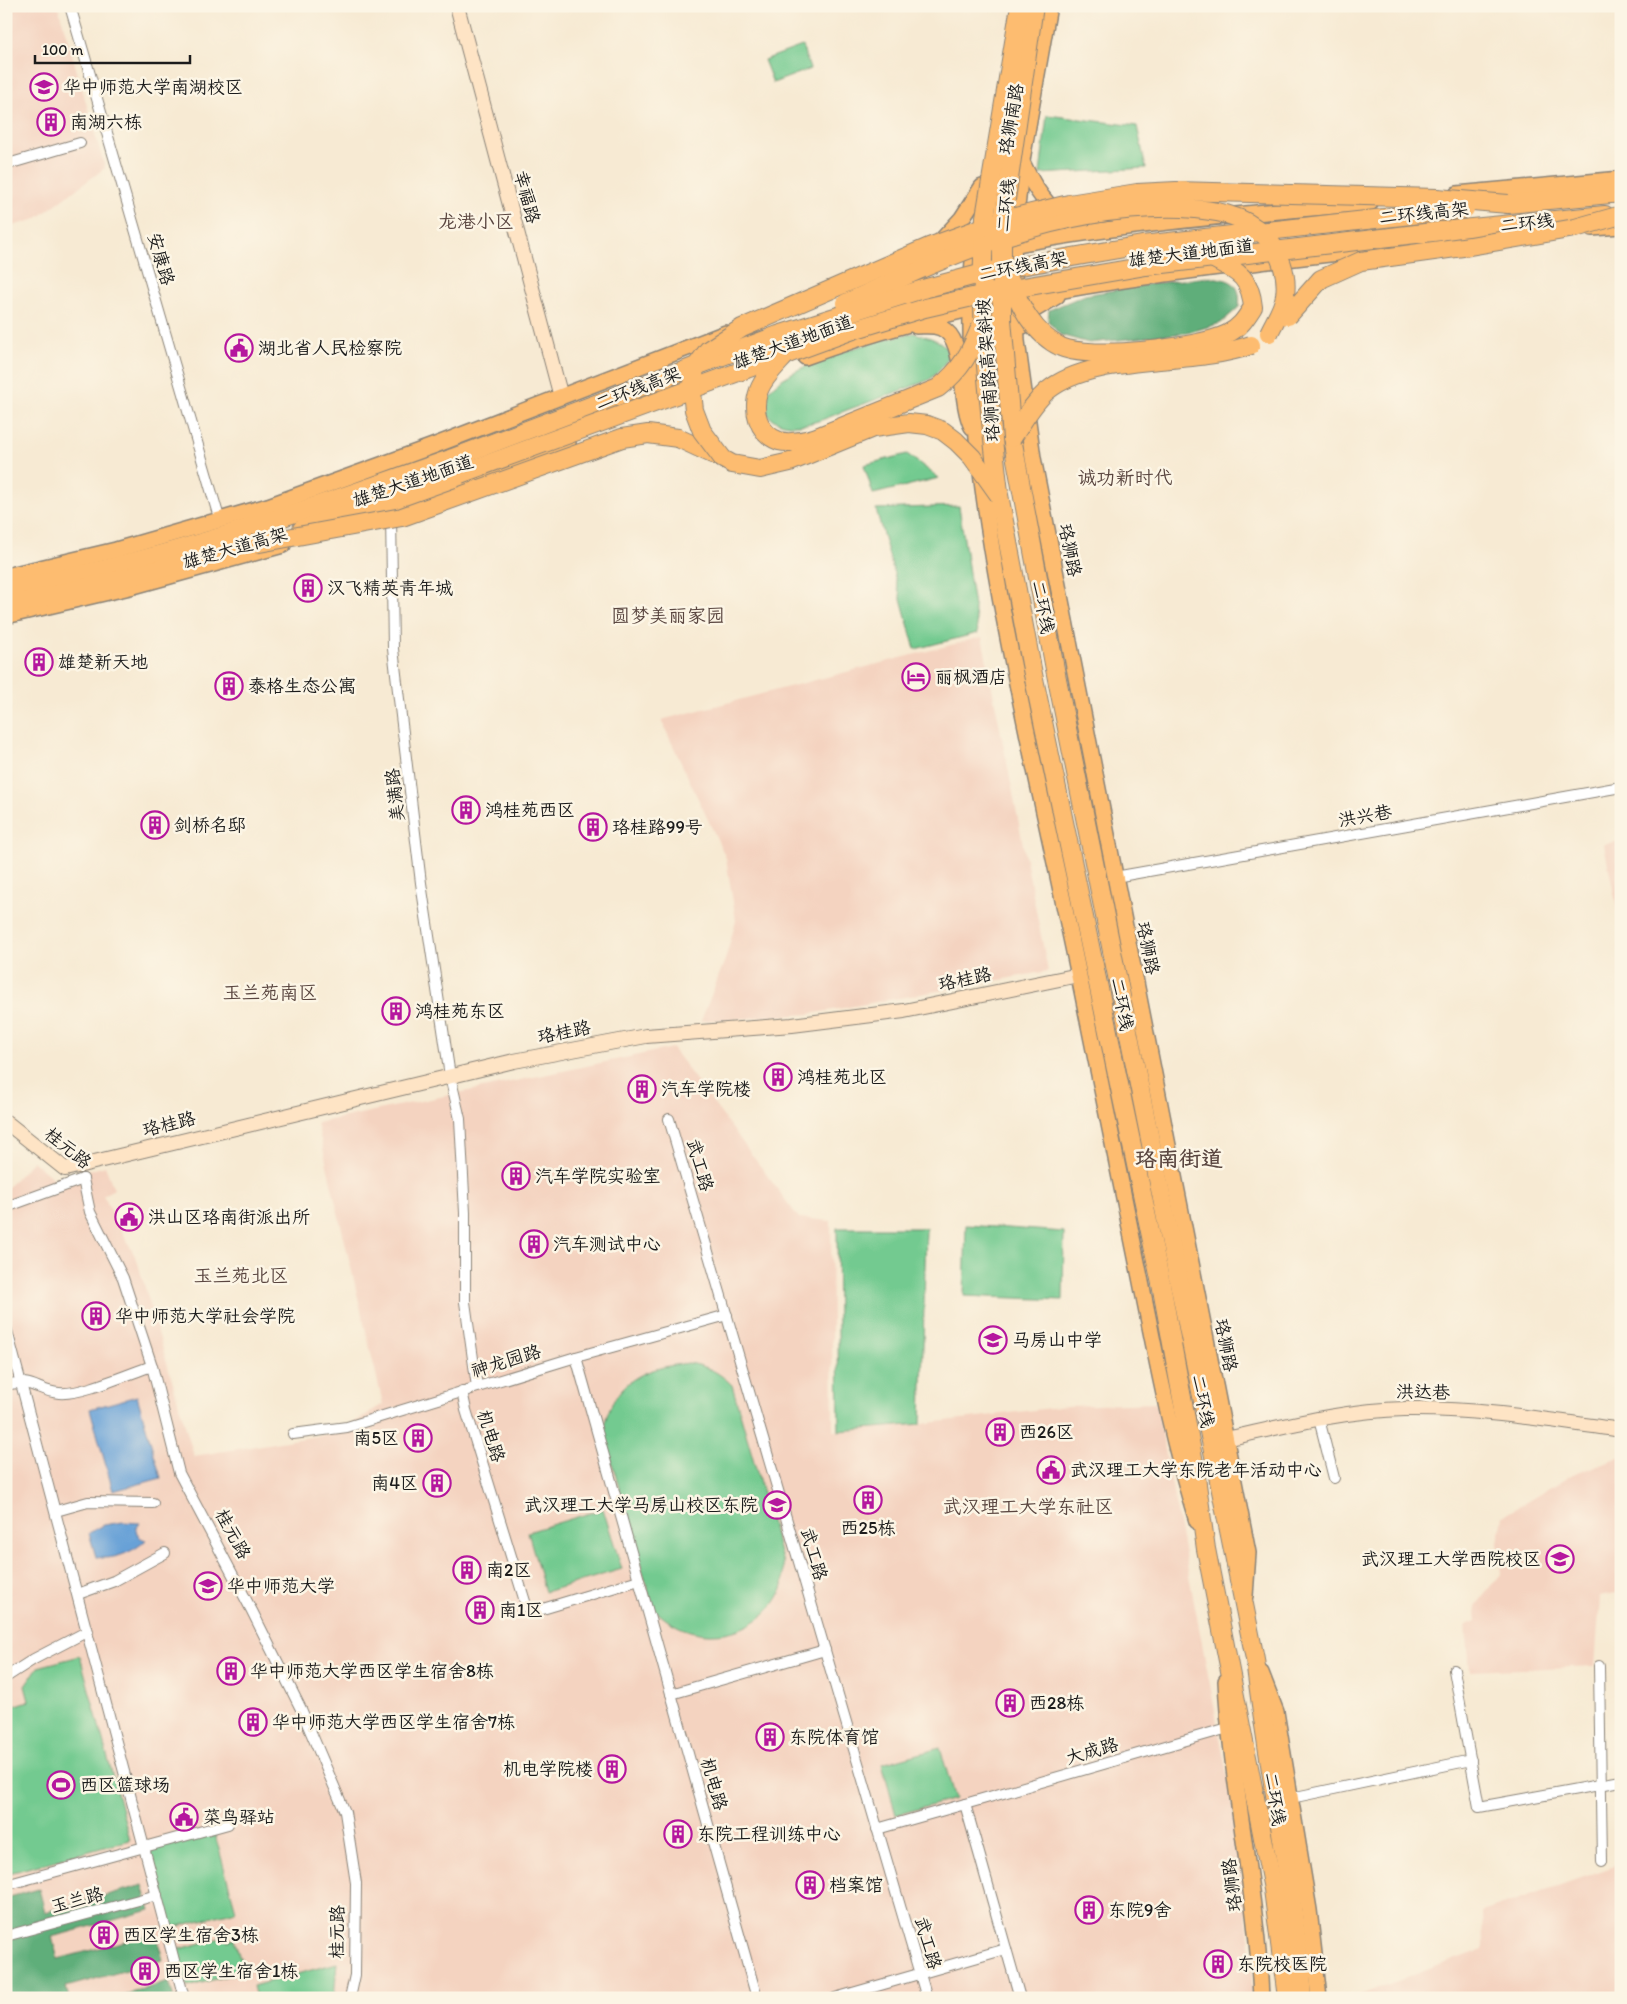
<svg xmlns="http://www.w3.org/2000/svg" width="1627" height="2004" viewBox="0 0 1627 2004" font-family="Itim,'LXGW WenKai TC',sans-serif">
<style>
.built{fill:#f4d3c0}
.green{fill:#73ca90;stroke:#487356}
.forest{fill:#5eae7a;stroke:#3d654b}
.water{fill:#67a1d7;stroke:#425e7a}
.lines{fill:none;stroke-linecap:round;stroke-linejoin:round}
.street-casing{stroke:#8a8378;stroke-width:12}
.secondary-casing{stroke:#8a8378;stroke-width:16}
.primary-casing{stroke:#8a8378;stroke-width:18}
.highway-casing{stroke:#8a8378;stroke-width:20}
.street{stroke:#fff;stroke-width:10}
.secondary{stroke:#fee4c5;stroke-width:14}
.primary{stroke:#fdbc6f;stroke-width:15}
.highway{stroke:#fdbc6f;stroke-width:18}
.highway-bridge-casing{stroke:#8a8378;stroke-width:20;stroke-linecap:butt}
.highway-bridge{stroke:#fdbc6f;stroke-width:18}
.labels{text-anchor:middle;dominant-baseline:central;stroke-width:5;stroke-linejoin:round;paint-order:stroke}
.poi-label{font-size:18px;fill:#1c1c1c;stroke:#fcf5e5;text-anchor:start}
.street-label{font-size:18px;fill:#1c1c1c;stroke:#fcf5e5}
.neighbourhood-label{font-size:19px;fill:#5a4640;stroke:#fcf5e5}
.district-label{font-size:22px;font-weight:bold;fill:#5a4640;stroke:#fcf5e5}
</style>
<rect width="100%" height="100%" fill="#fcf5e5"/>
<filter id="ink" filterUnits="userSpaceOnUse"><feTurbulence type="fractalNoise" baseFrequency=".02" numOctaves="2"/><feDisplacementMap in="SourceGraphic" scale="10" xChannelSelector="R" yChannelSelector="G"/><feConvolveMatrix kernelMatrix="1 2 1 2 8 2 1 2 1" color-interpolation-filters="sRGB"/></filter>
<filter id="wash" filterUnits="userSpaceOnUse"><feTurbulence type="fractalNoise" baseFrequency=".0096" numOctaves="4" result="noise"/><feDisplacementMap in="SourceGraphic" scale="20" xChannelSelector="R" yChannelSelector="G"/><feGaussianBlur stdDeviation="1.12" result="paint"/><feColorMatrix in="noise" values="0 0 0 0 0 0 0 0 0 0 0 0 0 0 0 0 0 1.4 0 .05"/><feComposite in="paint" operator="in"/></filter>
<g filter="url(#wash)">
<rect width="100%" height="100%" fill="#f7ead3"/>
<g class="built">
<path d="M6 6H58L105 168 36 219 6 228Z"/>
<path d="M982 637 1048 971 810 1014 701 1021 725 960 736 921 726 858 661 720Z"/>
<path d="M1621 841V928L1604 844Z"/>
<path d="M672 1048 799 1218 831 1221 833 1431 921 1424 1067 1406 1156 1403 1233 1805 1252 1962V1998H6V1189L33 1161 56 1181 105 1166 114 1189 103 1195 137 1260 194 1456 348 1431 347 1427 383 1404 317 1123Z"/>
<path d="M1621 1456V1593L1600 1597 1595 1666 1470 1671 1466 1625 1477 1621 1475 1607 1501 1574 1498 1543 1503 1516 1572 1475Z"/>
<path d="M1621 1864V1998H1352L1483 1949 1482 1912Z"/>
</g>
<g class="green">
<path d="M802 46 810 69 773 83 764 60Z"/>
<path d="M1047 115 1137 126 1146 168 1040 174Z"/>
<path d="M914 333C949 342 962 352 929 380 902 390 875 400 847 410 831 416 811 426 793 425 783 425 772 421 766 413 740 374 891 336 914 333Z"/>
<path d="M907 454 939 478 873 494 864 465Z"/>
<path d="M959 506 978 633 915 649 876 509Z"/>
<path d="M966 1225 1064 1232 1063 1300 964 1296Z"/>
<path d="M837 1228H926L921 1424 839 1431Z"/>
<path d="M689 1363C707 1366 719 1372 732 1385L783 1563C783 1570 784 1579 783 1586 781 1594 773 1606 767 1612 733 1643 684 1641 653 1608L603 1431C613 1381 642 1368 689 1363Z"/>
<path d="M603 1509 622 1569 545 1592 528 1532Z"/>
<path d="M80 1656 130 1840 6 1874V1730L12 1728 7 1708 29 1701 25 1686 38 1667Z"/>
<path d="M940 1748 955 1799 896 1815 882 1764Z"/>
<path d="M214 1831 236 1911 171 1928 149 1849Z"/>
<path d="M224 1937 227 1941 234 1939 240 1959 252 1969 187 1987 176 1950Z"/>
<path d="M337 1963 334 1998H256L253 1986Z"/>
</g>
<g class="forest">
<path d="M1208 277C1230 279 1242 282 1239 307L1221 323 1187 333 1089 343 1060 335 1048 321 1049 310 1085 295 1156 283Z"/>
<path d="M143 1885 150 1910 52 1937 58 1959 156 1933 163 1960 66 1987 69 1998H6V1898L39 1889 45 1912Z"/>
<path d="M169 1982 174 1998H113Z"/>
</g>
<g class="water">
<path d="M137 1396 161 1478 113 1491 90 1409Z"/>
<path d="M123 1522 140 1523 136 1529C137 1535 139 1538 146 1540 134 1552 112 1561 96 1557L89 1533 104 1525Z"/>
</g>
</g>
<g filter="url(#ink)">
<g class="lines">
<g class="street-casing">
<g id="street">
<path d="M70 6 220 521"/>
<path d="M6 157 8 164 80 143"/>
<path d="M391 516 393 649 421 883 450 1076 460 1119 465 1213V1302L477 1387"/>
<path d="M1115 877 1621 787"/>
<path d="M669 1119 927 1998"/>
<path d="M83 1179 90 1212 123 1278 152 1366 179 1473 252 1611 301 1709 345 1812 356 1883 355 1975 350 1998"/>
<path d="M6 1207 83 1179"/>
<path d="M6 1327 184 1998"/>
<path d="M576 1357 757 1998"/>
<path d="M6 1385C32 1378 37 1391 59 1393 82 1395 128 1374 152 1366"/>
<path d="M462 1391 466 1410 527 1608 536 1611 639 1580"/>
<path d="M1319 1419 1334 1478"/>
<path d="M293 1434 347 1427 576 1357 727 1315"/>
<path d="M56 1511 88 1502 153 1503"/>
<path d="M78 1594 114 1581 165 1553"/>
<path d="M1599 1666 1602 1862"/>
<path d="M1454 1670 1479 1807 1621 1781"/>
<path d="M6 1677 34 1659 88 1631"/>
<path d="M671 1694 825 1650"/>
<path d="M1291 1798 1471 1760"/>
<path d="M965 1804 1228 1728"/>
<path d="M877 1829 965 1804 1020 1998"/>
<path d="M6 1885 228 1824"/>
<path d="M6 1936 157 1895"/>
<path d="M835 1998 1006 1949"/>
</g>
</g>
<g class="secondary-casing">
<g id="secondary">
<path d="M457 6 561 397"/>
<path d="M6 1122 65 1169 514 1061 646 1036 792 1025 904 1011 1079 975"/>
<path d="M1226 1439C1285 1426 1345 1410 1405 1409 1477 1408 1550 1420 1621 1430"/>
</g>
</g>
<g class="primary-casing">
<g id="primary">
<path d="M1049 6 1022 160 1013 245 1017 341 1033 458 1248 1553 1245 1596"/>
<path d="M1022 162C1032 183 1041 199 1058 214"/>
<path d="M1457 194 1621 179"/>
<path d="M1592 228 1621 226"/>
<path d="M975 237C963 357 979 479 1000 596 1023 723 1053 849 1079 976 1099 1074 1119 1173 1139 1272 1156 1356 1171 1439 1197 1521"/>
<path d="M939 243 962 218 982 187"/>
<path d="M991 249C1116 224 1243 214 1370 203"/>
<path d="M916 326C927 326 937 324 946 331 966 347 959 401 972 427"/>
<path d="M1023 326 1032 311 1057 296"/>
<path d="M805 357C1012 281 1233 267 1450 240"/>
<path d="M366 517 421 500 568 444"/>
<path d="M6 576 116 550 268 506 433 446 726 333"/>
<path d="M6 616 130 587 283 545"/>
<path d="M1261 1673 1276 1712 1309 1910 1319 1998"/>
<path d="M1226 1681C1231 1787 1257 1892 1261 1998"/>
</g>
</g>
<g class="highway-casing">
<g id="highway">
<path d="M1508 204 1621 193"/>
<path d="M1441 231 1605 215"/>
<path d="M678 438 723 459"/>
<path d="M1012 438 1055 669 1255 1659C1268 1772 1294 1884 1302 1998"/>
<path d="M999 495 1033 674 1161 1284 1194 1463 1206 1549 1273 1889 1287 1998"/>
<path d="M302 529 460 474"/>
<path d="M6 591C44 582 83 575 121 565 234 536 343 497 453 458"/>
<path d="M6 606 126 578 267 540"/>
</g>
</g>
<use href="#street" class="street"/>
<use href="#secondary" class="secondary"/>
<use href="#primary" class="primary"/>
<use href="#highway" class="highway"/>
<g class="highway-bridge-casing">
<g id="highway-bridge">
<path d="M1009 279C1020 305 1033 334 1061 347 1091 360 1198 348 1227 334 1240 328 1246 318 1253 307 1250 276 1238 272 1212 258"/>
<path d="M846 303C954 253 1060 204 1182 208 1212 210 1243 213 1265 236 1280 251 1288 275 1285 295 1284 307 1274 322 1269 333"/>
<path d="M1288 316 1321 279 1361 261 1470 246 1575 228 1621 215"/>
<path d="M785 356C776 366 764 377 759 390 752 409 757 433 779 441 790 444 803 441 814 438L938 388C962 369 970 353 981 326"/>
<path d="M1012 438 1002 319V227L1034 6"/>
<path d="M1012 438C1023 422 1032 404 1047 391 1094 352 1191 367 1251 345"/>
<path d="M453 458 778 335 923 289 991 271 1142 245 1465 209"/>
<path d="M460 474 853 330 925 308 994 292 1146 266 1441 231"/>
<path d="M999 492C988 400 978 309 985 217L1020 6"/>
<path d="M999 495 972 457 956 441 943 431 927 425 909 423 873 428 790 462 760 469 732 464 723 459 702 431 694 410 692 392 695 368 708 350 742 328 929 247 1003 220 1069 204 1137 193 1176 191 1437 198 1508 204"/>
<path d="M254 544 402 517 622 438 648 434 678 438"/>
</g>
</g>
<use href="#highway-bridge" class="highway-bridge"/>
</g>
</g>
<defs>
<g id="university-ring" transform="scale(1.4375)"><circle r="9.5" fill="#fcf5e5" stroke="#b5179e" stroke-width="1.5"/><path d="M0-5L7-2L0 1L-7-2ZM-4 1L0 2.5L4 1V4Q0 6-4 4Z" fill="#b5179e"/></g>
<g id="building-ring" transform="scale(1.4375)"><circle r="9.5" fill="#fcf5e5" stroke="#b5179e" stroke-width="1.5"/><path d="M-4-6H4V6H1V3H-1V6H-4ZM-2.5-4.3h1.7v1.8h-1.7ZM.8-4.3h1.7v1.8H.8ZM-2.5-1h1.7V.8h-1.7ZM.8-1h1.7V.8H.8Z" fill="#b5179e"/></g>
<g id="civic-ring" transform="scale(1.4375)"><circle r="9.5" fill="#fcf5e5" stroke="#b5179e" stroke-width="1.5"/><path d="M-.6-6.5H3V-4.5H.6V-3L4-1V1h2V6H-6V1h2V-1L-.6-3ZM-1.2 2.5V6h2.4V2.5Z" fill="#b5179e"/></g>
<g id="hotel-ring" transform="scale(1.4375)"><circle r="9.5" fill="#fcf5e5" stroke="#b5179e" stroke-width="1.5"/><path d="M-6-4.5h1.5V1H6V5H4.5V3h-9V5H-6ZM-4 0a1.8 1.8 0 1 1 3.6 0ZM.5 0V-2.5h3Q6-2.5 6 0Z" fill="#b5179e"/></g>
<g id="school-ring" transform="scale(1.4375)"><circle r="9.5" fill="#fcf5e5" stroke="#b5179e" stroke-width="1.5"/><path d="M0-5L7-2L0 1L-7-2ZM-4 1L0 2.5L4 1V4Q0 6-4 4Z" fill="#b5179e"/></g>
<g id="stadium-ring" transform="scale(1.4375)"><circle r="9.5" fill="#fcf5e5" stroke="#b5179e" stroke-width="1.5"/><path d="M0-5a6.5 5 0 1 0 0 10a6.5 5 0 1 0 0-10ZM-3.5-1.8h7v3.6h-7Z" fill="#b5179e"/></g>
</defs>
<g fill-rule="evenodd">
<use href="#university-ring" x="44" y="87"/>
<use href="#building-ring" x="51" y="122"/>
<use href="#civic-ring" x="239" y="348"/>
<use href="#building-ring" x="308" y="588"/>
<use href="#building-ring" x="39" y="662"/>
<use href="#hotel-ring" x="916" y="677"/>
<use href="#building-ring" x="229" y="686"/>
<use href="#building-ring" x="466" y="810"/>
<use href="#building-ring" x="155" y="825"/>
<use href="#building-ring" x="593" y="827"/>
<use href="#building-ring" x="396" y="1011"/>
<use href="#building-ring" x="778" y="1077"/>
<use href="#building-ring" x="642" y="1089"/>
<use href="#building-ring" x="516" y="1176"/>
<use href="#civic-ring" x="129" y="1217"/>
<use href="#building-ring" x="534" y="1244"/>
<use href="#building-ring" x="96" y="1316"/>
<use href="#school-ring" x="993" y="1340"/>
<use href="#building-ring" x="1000" y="1432"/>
<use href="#building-ring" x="418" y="1438"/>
<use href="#civic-ring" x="1051" y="1470"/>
<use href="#building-ring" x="437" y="1483"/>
<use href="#building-ring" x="868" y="1500"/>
<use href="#university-ring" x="777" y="1505"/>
<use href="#university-ring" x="1560" y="1559"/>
<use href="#building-ring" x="467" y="1570"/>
<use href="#university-ring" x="208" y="1586"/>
<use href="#building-ring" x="480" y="1610"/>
<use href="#building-ring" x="231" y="1671"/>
<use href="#building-ring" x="1010" y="1703"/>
<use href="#building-ring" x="253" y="1722"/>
<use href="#building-ring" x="770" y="1737"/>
<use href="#building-ring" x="612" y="1769"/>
<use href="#stadium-ring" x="61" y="1785"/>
<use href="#civic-ring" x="184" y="1817"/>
<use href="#building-ring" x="678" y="1834"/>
<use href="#building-ring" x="810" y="1885"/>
<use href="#building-ring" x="1089" y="1910"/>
<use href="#building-ring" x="104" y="1935"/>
<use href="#building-ring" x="1218" y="1964"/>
<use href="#building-ring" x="145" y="1971"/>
</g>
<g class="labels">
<g class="poi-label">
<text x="63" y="87">华中师范大学南湖校区</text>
<text x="70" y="122">南湖六栋</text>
<text x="258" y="348">湖北省人民检察院</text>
<text x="327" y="588">汉飞精英青年城</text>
<text x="58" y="662">雄楚新天地</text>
<text x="935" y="677">丽枫酒店</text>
<text x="248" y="686">泰格生态公寓</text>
<text x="485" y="810">鸿桂苑西区</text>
<text x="174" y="825">剑桥名邸</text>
<text x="612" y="827">珞桂路99号</text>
<text x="415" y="1011">鸿桂苑东区</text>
<text x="797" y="1077">鸿桂苑北区</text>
<text x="661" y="1089">汽车学院楼</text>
<text x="535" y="1176">汽车学院实验室</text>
<text x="148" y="1217">洪山区珞南街派出所</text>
<text x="553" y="1244">汽车测试中心</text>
<text x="115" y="1316">华中师范大学社会学院</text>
<text x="1012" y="1340">马房山中学</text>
<text x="1019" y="1432">西26区</text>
<text x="399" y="1438" text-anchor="end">南5区</text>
<text x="1070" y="1470">武汉理工大学东院老年活动中心</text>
<text x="418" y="1483" text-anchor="end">南4区</text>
<text x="758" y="1505" text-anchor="end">武汉理工大学马房山校区东院</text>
<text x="868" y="1528" text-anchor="middle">西25栋</text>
<text x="1541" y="1559" text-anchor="end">武汉理工大学西院校区</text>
<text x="486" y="1570">南2区</text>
<text x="227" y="1586">华中师范大学</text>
<text x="499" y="1610">南1区</text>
<text x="250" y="1671">华中师范大学西区学生宿舍8栋</text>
<text x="1029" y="1703">西28栋</text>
<text x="272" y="1722">华中师范大学西区学生宿舍7栋</text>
<text x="789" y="1737">东院体育馆</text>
<text x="593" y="1769" text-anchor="end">机电学院楼</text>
<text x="80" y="1785">西区篮球场</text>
<text x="203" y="1817">菜鸟驿站</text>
<text x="697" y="1834">东院工程训练中心</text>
<text x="829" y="1885">档案馆</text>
<text x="1108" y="1910">东院9舍</text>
<text x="123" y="1935">西区学生宿舍3栋</text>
<text x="1237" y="1964">东院校医院</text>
<text x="164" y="1971">西区学生宿舍1栋</text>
</g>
<g class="street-label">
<text transform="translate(1011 119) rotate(-80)">珞狮南路</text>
<text transform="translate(527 197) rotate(75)">幸福路</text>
<text transform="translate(1006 205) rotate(-83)">二环线</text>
<text transform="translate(1424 213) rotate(-6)">二环线高架</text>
<text transform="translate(1527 223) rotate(-6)">二环线</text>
<text transform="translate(1191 253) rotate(-7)">雄楚大道地面道</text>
<text transform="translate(161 259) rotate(74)">安康路</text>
<text transform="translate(1023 266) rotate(-11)">二环线高架</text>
<text transform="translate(793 342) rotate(-20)">雄楚大道地面道</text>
<text transform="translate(988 370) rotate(-94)">珞狮南路高架斜坡</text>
<text transform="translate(638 388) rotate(-21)">二环线高架</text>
<text transform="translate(413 481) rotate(-19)">雄楚大道地面道</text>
<text transform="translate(235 548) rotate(-16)">雄楚大道高架</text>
<text transform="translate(1070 550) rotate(79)">珞狮路</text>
<text transform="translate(1043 607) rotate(79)">二环线</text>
<text transform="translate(395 795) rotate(-96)">美满路</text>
<text transform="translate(1365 816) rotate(-10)">洪兴巷</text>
<text transform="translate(1148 948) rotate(79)">珞狮路</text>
<text transform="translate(965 979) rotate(-12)">珞桂路</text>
<text transform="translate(1122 1004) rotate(79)">二环线</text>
<text transform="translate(564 1032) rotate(-11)">珞桂路</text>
<text transform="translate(169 1124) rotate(-14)">珞桂路</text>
<text transform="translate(68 1148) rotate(39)">桂元路</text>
<text transform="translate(700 1165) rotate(74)">武工路</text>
<text transform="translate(1226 1345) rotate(79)">珞狮路</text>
<text transform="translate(506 1361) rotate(-17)">神龙园路</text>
<text transform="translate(1423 1392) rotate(1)">洪达巷</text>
<text transform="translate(1203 1401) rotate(79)">二环线</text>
<text transform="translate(491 1436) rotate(73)">机电路</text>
<text transform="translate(233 1534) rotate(62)">桂元路</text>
<text transform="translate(814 1554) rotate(74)">武工路</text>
<text transform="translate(1092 1751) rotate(-16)">大成路</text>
<text transform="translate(714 1784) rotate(74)">机电路</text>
<text transform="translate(1275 1799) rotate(81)">二环线</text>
<text transform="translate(1232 1885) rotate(-97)">珞狮路</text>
<text transform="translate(77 1900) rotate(-15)">玉兰路</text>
<text transform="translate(337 1932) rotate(-89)">桂元路</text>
<text transform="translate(928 1943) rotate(74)">武工路</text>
</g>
<g class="neighbourhood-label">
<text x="476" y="221">龙港小区</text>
<text x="1125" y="477">诚功新时代</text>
<text x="668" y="615">圆梦美丽家园</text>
<text x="270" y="992">玉兰苑南区</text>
<text x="241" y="1275">玉兰苑北区</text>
<text x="1028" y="1506">武汉理工大学东社区</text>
</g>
<g class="district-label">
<text x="1179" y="1158">珞南街道</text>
</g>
</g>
<rect width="1627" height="2004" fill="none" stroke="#fcf5e5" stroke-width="25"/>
<path d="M35 55v8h155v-8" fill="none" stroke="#1c1c1c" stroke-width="2.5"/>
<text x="42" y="55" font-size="15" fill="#1c1c1c" stroke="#fcf5e5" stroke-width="4" paint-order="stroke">100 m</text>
</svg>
